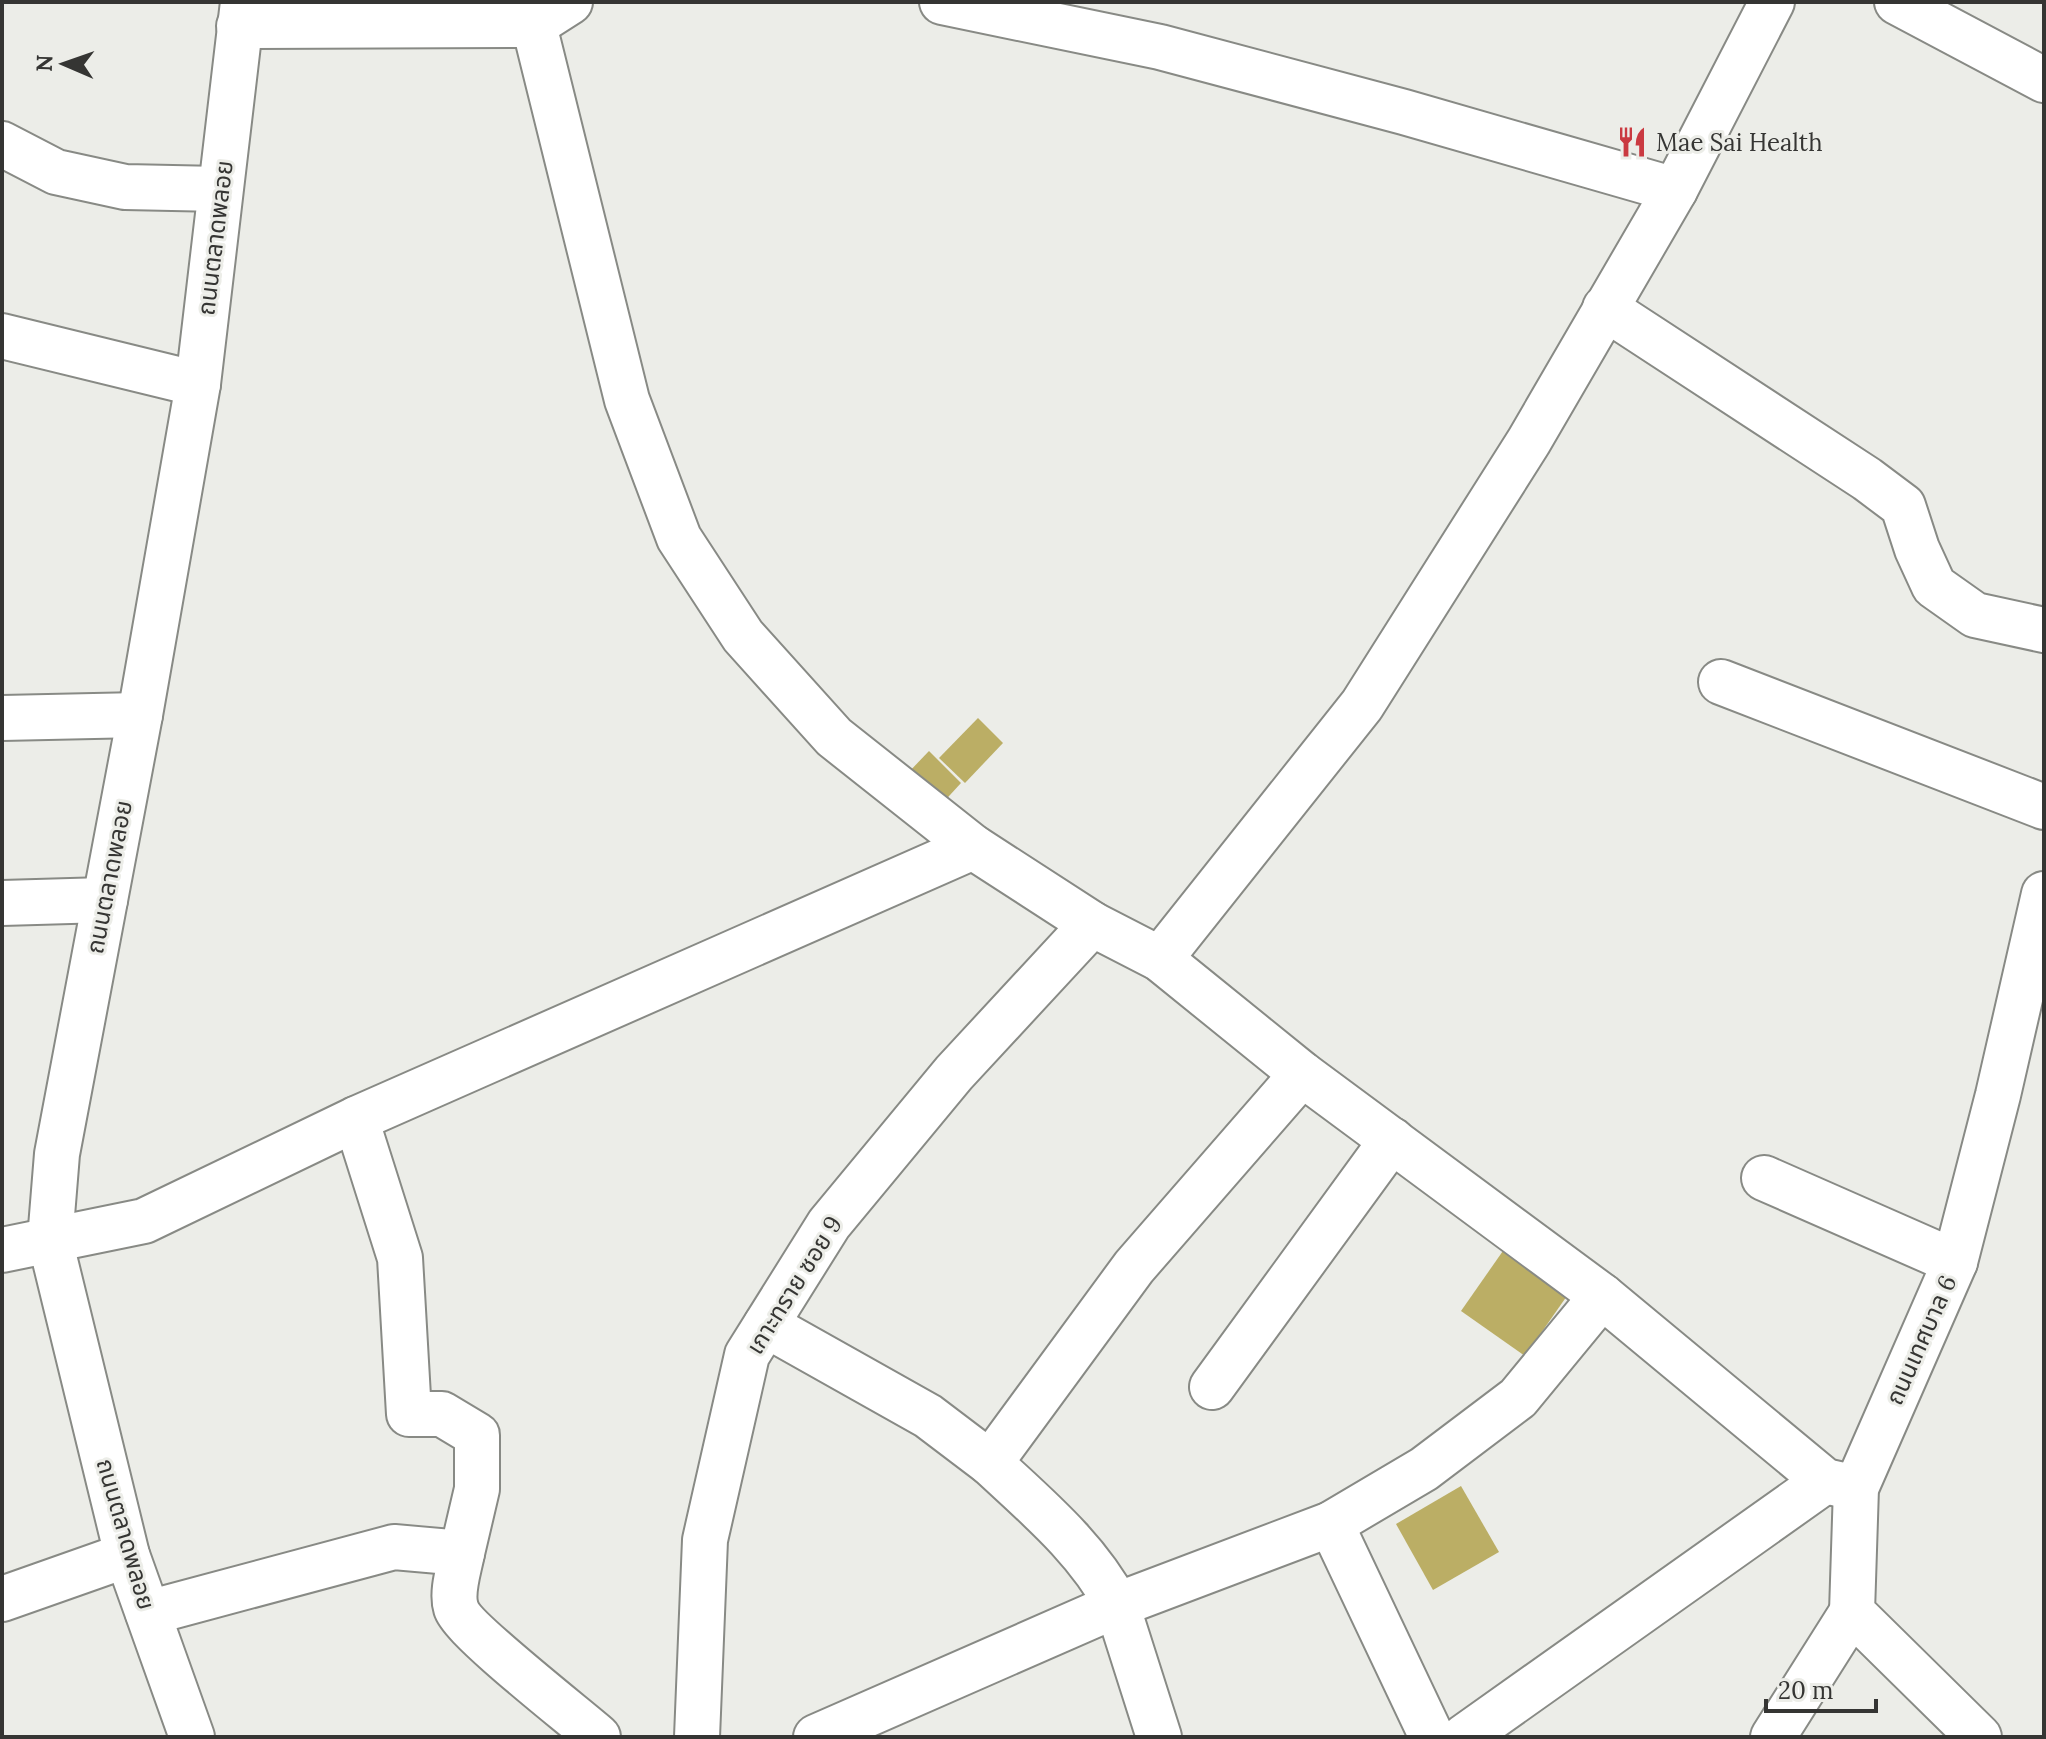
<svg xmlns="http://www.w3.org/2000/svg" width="2046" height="1739" viewBox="0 0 2046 1739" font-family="Lora,'Noto Sans Thai',serif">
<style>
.building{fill:#bbae65}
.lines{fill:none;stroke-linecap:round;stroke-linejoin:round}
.minor-casing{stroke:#888a85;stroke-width:48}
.minor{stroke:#fff;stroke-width:44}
.labels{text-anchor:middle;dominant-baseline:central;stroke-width:6;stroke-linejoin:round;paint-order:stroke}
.poi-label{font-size:24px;fill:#353533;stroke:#ecede8;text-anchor:start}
.street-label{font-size:24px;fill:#353533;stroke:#ecede8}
</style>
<rect width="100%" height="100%" fill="#ecede8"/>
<g class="building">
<path d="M978 718 1003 743 965 783 939 758Z"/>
<path d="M929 751 961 783 939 807 906 775Z"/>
<path d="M1505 1248 1569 1293 1525 1356 1461 1311Z"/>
<path d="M1461 1486 1499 1552 1433 1590 1396 1524Z"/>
</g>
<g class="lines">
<g class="minor-casing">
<g id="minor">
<path d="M570 2 534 25 627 400 679 538 743 636 834 737 973 847 1092 924 1160 959 1302 1074 1602 1296 1825 1481 1856 1488"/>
<path d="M942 2 1160 47 1404 112 1675 190"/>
<path d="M1897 2 2044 80"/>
<path d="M239 26 534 25"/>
<path d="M2 144 56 172 125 187 220 189"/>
<path d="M1605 308 1867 479 1903 506 1917 549 1934 586 1975 615 2044 630"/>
<path d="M2 336 198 384"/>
<path d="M1721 682 2044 807"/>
<path d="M2 718 140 715"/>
<path d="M2 903 105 900"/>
<path d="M1160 959 1362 705 1529 441 1675 190 1772 2"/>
<path d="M1764 1178 1955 1262"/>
<path d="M2 1250 144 1221 356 1119 973 847"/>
<path d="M766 1325 928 1416 990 1463"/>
<path d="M1212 1387 1392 1140"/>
<path d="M1331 1524 1432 1737"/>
<path d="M462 1553C459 1569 451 1592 456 1608 462 1629 574 1716 598 1737"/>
<path d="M2 1599 127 1555"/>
<path d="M148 1613 394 1547 462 1553 477 1489V1435L442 1414H409L400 1258 356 1119"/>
<path d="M192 1737 127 1555 50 1240 57 1154 140 715 198 384 243 2"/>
<path d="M697 1737 705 1540 747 1355 829 1224 954 1073 1092 924"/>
<path d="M816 1737 1117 1605 1331 1524 1424 1469 1518 1398 1602 1296"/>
<path d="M1159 1737 1117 1605C1087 1548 1036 1506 990 1463L1134 1267 1302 1074"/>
<path d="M1464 1737 1825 1481"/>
<path d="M1773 1737 1852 1612"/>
<path d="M1979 1737 1852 1612 1856 1488 1955 1262 1998 1095 2044 894"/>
</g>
</g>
<use href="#minor" class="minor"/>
</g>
<defs>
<g id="restaurant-bare" transform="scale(2.4)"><path d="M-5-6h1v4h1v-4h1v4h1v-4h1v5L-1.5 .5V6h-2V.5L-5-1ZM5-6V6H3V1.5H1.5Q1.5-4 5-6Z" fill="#ca3a41" stroke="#ecede8" stroke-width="2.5" paint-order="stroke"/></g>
</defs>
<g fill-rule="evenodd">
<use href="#restaurant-bare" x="1632" y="142"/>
</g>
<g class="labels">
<g class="poi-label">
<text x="1656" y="142">Mae Sai Health</text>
</g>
<g class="street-label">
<text transform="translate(215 238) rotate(-83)">ถนนตลาดพลอย</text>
<text transform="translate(109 877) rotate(-79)">ถนนตลาดพลอย</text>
<text transform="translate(794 1285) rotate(-58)">เกาะทราย ซอย 9</text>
<text transform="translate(1921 1340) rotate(-66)">ถนนเทศบาล 6</text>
<text transform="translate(126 1534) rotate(74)">ถนนตลาดพลอย</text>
</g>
</g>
<rect width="2046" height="1739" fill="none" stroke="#353533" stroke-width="8"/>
<g transform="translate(64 64) rotate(272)" stroke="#ecede8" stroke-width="6" paint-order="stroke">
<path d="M0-6L14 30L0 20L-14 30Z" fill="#353533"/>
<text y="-12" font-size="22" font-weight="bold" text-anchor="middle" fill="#353533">N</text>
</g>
<path d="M1766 1699v12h110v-12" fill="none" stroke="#353533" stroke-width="4"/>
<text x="1778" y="1699" font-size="24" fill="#353533" stroke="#ecede8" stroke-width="6" paint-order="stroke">20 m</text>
</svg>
